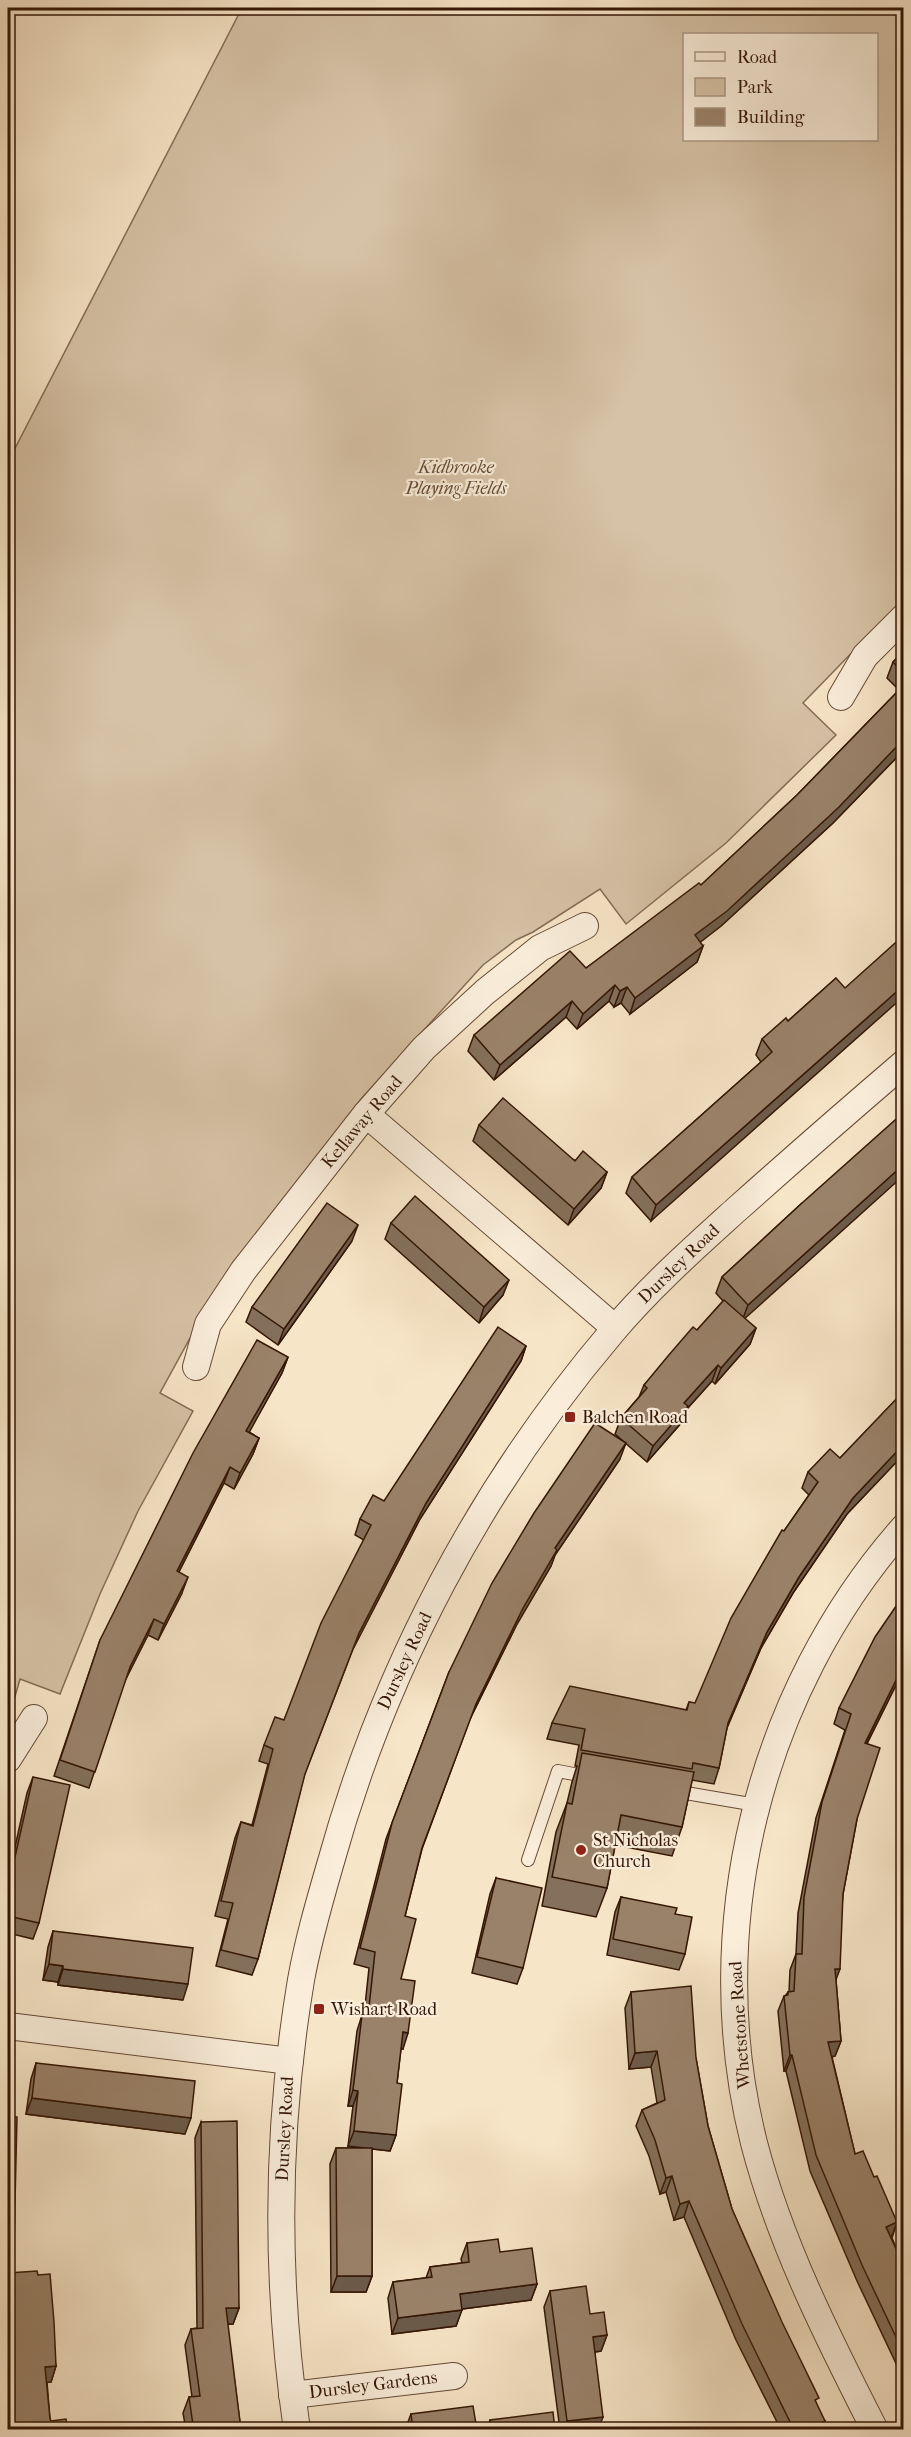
<svg xmlns="http://www.w3.org/2000/svg" width="911" height="2437" viewBox="0 0 911 2437" font-family="'IM FELL French Canon',serif">
<style>
.green{fill:#d6c2a6;stroke:#866c56;stroke-width:1.5;fill-rule:evenodd}
.lines{fill:none;stroke-linecap:round;stroke-linejoin:round}
.lane-casing{stroke:#664a36;stroke-width:14}
.street-casing{stroke:#664a36;stroke-width:28}
.lane{stroke:#faeedb;stroke-width:12}
.street{stroke:#faeedb;stroke-width:26}
.wall{fill:#84705b;stroke:#351605;stroke-width:1.5}
.shaded-wall{fill:#6c5b4a;stroke:#351605;stroke-width:1.5}
.building{fill:#9a826a;stroke:#351605;stroke-width:1.5}
.poi-dot{fill:#8f2418;stroke:#faeedb;stroke-width:2}
.labels{text-anchor:middle;dominant-baseline:central;stroke-width:4.5;stroke-linejoin:round;paint-order:stroke}
.park-label{font-size:18px;font-style:italic;fill:#654a35;stroke:#faeedb}
.street-label{font-size:18px;fill:#351605;stroke:#faeedb}
.poi-label{font-size:18px;fill:#351605;stroke:#faeedb;text-anchor:start}
</style>
<rect width="100%" height="100%" fill="#f7e5c7"/>
<filter id="stains"><feTurbulence type="fractalNoise" baseFrequency=".00333" numOctaves="4"/><feColorMatrix values="0 0 0 0 .2 0 0 0 0 .09 0 0 0 0 .02 0 0 0 .5 -.17"/></filter>
<radialGradient id="worn" r=".72"><stop offset=".6" stop-color="#630" stop-opacity="0"/><stop offset="1" stop-color="#630" stop-opacity=".3"/></radialGradient>
<path class="green" d="M242 8H903V600L803 703 836 735 726 843 626 924 600 889 533 932 516 940 483 965 361 1099 233 1269 189 1340 160 1393 193 1411 138 1511 100 1594 60 1694 20 1679 8 1721V462ZM684 34H876V140H684Z"/>
<g class="lines">
<g class="lane-casing">
<g id="lane">
<path d="M674 1791 756 1805"/>
<path d="M528 1860 558 1771 589 1777"/>
</g>
</g>
<g class="street-casing">
<g id="street">
<path d="M841 697 865 656 904 617"/>
<path d="M366 1114 615 1328"/>
<path d="M196 1367 208 1324 243 1271 366 1114 424 1048 485 992 540 948 585 926"/>
<path d="M8 1759 34 1718"/>
<path d="M8 2026 290 2061"/>
<path d="M292 2395 454 2376"/>
<path d="M297 2430C275 2280 276 2129 301 1980 308 1941 319 1903 330 1865 384 1669 481 1486 613 1331 650 1287 694 1248 737 1209 792 1160 848 1111 904 1063"/>
<path d="M875 2430C828 2338 780 2243 754 2143 700 1929 758 1692 904 1527"/>
</g>
</g>
<use href="#lane" class="lane"/>
<use href="#street" class="street"/>
</g>
<g class="wall">
<path d="M903 652V757L900 754 833 823 721 926 700 942 703 946 697 962 630 1014 621 1003 614 1007 609 1001 577 1029 566 1017 494 1080 468 1051 474 1035 586 968 701 885 797 795 899 690 887 678 893 662Z"/>
<path d="M836 978 651 1221 626 1193 632 1177 761 1062 756 1055 762 1039 788 1021Z"/>
<path d="M479 1125 607 1172 601 1188 568 1225 473 1141Z"/>
<path d="M802 1203 744 1318 756 1328 750 1344 715 1384 712 1381 686 1410 682 1422 647 1462 615 1434 621 1418 639 1397 644 1385 697 1330 723 1301 716 1293 722 1277Z"/>
<path d="M391 1223 503 1295 479 1323 385 1239Z"/>
<path d="M352 1241 278 1345 246 1322 252 1307Z"/>
<path d="M526 1346 521 1361 420 1519 353 1649 304 1776 258 1959 252 1975 216 1966 228 1919 215 1916 235 1838 241 1822 252 1825 268 1764 259 1761 264 1745 284 1720 364 1540 355 1535 360 1519 384 1501Z"/>
<path d="M288 1357 282 1373 249 1432 259 1438 253 1454 234 1489 224 1483 179 1572 182 1593 158 1640 148 1635 125 1680 89 1788 54 1776 100 1640Z"/>
<path d="M903 1392V1455L847 1514 793 1593 761 1648 727 1728 719 1768 714 1784 692 1780 682 1827 672 1856 615 1845 607 1888 596 1917 542 1906 556 1832 567 1803 572 1782 577 1766H575L579 1745 547 1739 552 1723 686 1710 689 1702 695 1703 784 1531 809 1495 802 1488 808 1472 840 1458Z"/>
<path d="M620 1459 555 1555 551 1566 517 1624 470 1719 422 1849 405 1916 401 1979 403 2049 401 2048 397 2083 396 2135 390 2151 372 2149V2276L366 2292H331L330 2164 336 2148H366L348 2146 353 2106H348L357 2031 362 2015H364L369 1968 354 1964 386 1839 449 1672Z"/>
<path d="M901 1675 867 1744 857 1819 843 1894 836 1980 841 2041 835 2056 832 2057 855 2154 874 2177 897 2222 892 2238 903 2264V2373L901 2374 857 2281 810 2171 786 2071H784L778 2011 784 1996 786 1995 788 1992H789L790 1970 796 1954 798 1913 816 1818 845 1730 834 1724 839 1708Z"/>
<path d="M33 1777 39 1923 33 1939 8 1933V1878L27 1793Z"/>
<path d="M496 1878 523 1968 517 1984 472 1973 490 1894Z"/>
<path d="M621 1897 675 1914 685 1954 679 1970 607 1955 615 1912Z"/>
<path d="M53 1931 183 2000 58 1985V1982L43 1980 48 1947Z"/>
<path d="M631 1992 696 2058 708 2126 732 2209 817 2405 822 2430H781L736 2340 684 2217 674 2220 666 2192 660 2194 649 2156 636 2126 642 2110 657 2103 651 2067 629 2069 625 2008Z"/>
<path d="M36 2063 185 2134 26 2114 31 2079Z"/>
<path d="M201 2122 239 2308 233 2324H227L241 2430H186L183 2413 189 2397H192L185 2345 191 2329 197 2328 195 2138Z"/>
<path d="M467 2243 500 2252 537 2284 531 2300 462 2309 456 2326 392 2334 388 2298 393 2282 426 2278 430 2267 462 2263 461 2259Z"/>
<path d="M8 2273 38 2275 56 2366 51 2382H47L50 2419 51 2421 68 2430H8Z"/>
<path d="M550 2291 590 2314 607 2335 601 2351 595 2352 598 2430H560L544 2307Z"/>
<path d="M411 2414 477 2430H405Z"/>
<path d="M490 2420 555 2430H486Z"/>
</g>
<g class="shaded-wall">
<path d="M903 740V744L900 754 833 823 721 926 689 951 695 935Z"/>
<path d="M703 946 697 962 630 1014 635 998Z"/>
<path d="M615 985 609 1001 577 1029 583 1014Z"/>
<path d="M903 986V997L651 1221 656 1205Z"/>
<path d="M627 987 621 1003 614 1007 620 991Z"/>
<path d="M572 1001 566 1017 494 1080 500 1065Z"/>
<path d="M903 1165V1176L742 1321 748 1305Z"/>
<path d="M607 1172 601 1188 568 1225 574 1209Z"/>
<path d="M358 1225 352 1241 278 1345 284 1329Z"/>
<path d="M509 1280 503 1295 479 1323 484 1307Z"/>
<path d="M756 1328 750 1344 715 1384 721 1368Z"/>
<path d="M526 1346 521 1361 420 1519 353 1649 359 1633 426 1503Z"/>
<path d="M288 1357 282 1373 241 1447 246 1431Z"/>
<path d="M718 1365 712 1381 686 1410 682 1422 647 1462 653 1446 684 1403Z"/>
<path d="M259 1438 253 1454 234 1489 240 1473Z"/>
<path d="M626 1443 620 1459 555 1555 551 1566 517 1624 470 1719 476 1704 523 1608 555 1548Z"/>
<path d="M903 1445V1455L847 1514 793 1593 761 1648 722 1739 728 1723 767 1632 799 1577 853 1498Z"/>
<path d="M230 1467 224 1483 171 1587 177 1571Z"/>
<path d="M188 1577 182 1593 158 1640 164 1624Z"/>
<path d="M154 1619 148 1635 124 1683 130 1667Z"/>
<path d="M903 1666V1671L859 1759 865 1743Z"/>
<path d="M49 1964 63 1966 58 1982 43 1980Z"/>
<path d="M63 1969 188 1984 183 2000 58 1985Z"/>
<path d="M835 1969H840L834 1985Z"/>
<path d="M403 2032 408 2033 403 2049 398 2048Z"/>
<path d="M841 2041 835 2056 823 2058 828 2042Z"/>
<path d="M657 2051 651 2067 629 2069 635 2053Z"/>
<path d="M790 2055H792L786 2071H784Z"/>
<path d="M353 2090 358 2091 353 2106H348Z"/>
<path d="M32 2098 191 2118 185 2134 26 2114Z"/>
<path d="M354 2131 396 2135 390 2151 348 2146Z"/>
<path d="M672 2176 666 2192 660 2194 666 2178Z"/>
<path d="M689 2201 684 2217 674 2220 680 2204Z"/>
<path d="M897 2222 891 2238 886 2227Z"/>
<path d="M8 2245H14L8 2261Z"/>
<path d="M337 2276H372L366 2292H331Z"/>
<path d="M537 2284 531 2300 454 2310 460 2294Z"/>
<path d="M226 2308H239L233 2324H220Z"/>
<path d="M462 2310 456 2326 392 2334 398 2318Z"/>
<path d="M607 2335 601 2351 587 2353 593 2337Z"/>
<path d="M56 2366 51 2382 40 2383 45 2367Z"/>
<path d="M603 2417 598 2430H564L567 2421Z"/>
<path d="M825 2421 822 2430H808Z"/>
<path d="M203 2423 201 2430H191L193 2425Z"/>
</g>
<g class="building">
<path d="M903 652V673L893 662Z"/>
<path d="M901 688 903 691V740L839 807 727 911 695 935 703 946 635 998 627 987 620 991 615 985 583 1014 572 1001 500 1065 474 1035 570 951 586 968 699 883 701 885 797 795Z"/>
<path d="M903 936V986L656 1205 632 1177 772 1052 762 1039 786 1018 788 1021 836 978 845 988Z"/>
<path d="M503 1098 575 1161 583 1151 607 1172 574 1209 479 1125Z"/>
<path d="M903 1113V1165L748 1305 722 1277 802 1203Z"/>
<path d="M415 1196 509 1280 484 1307 391 1223Z"/>
<path d="M327 1203 358 1225 284 1329 252 1307Z"/>
<path d="M724 1300 756 1328 721 1368 718 1365 684 1403 688 1406 653 1446 621 1418 647 1388 644 1385 668 1356 693 1327 697 1330Z"/>
<path d="M498 1327 526 1346 426 1503 359 1633 305 1774 258 1959 221 1950 233 1903 221 1901 241 1822 253 1826 273 1749 264 1745 275 1717 284 1720 321 1623 371 1525 360 1519 373 1495 384 1501Z"/>
<path d="M257 1340 288 1357 246 1431 259 1438 240 1473 230 1467 177 1571 188 1577 164 1624 154 1619 130 1667 95 1772 60 1760 100 1640 193 1453Z"/>
<path d="M903 1392V1445L853 1498 799 1577 767 1632 728 1723 719 1768 693 1763 692 1769 581 1750 585 1729 552 1723 570 1686 687 1710 689 1702 695 1703 731 1618 782 1530 784 1531 818 1482 808 1472 830 1449 840 1458Z"/>
<path d="M595 1423 626 1443 555 1548 557 1550 523 1608 476 1704 422 1848 405 1916 416 1919 401 1979 415 1981 408 2033 403 2032 397 2083 402 2084 396 2135 354 2131 358 2091 353 2090 362 2015 368 2016 375 1952 360 1948 392 1823 449 1672 492 1583 534 1513Z"/>
<path d="M903 1596V1666L865 1743 880 1748 857 1819 843 1894 840 1969H835L841 2041 828 2042 855 2154 863 2151 874 2177 877 2176 897 2222 886 2227 903 2264V2352L862 2265 816 2155 792 2055H790L784 1996 788 1995V1992L794 1991 796 1954H802L804 1897 822 1802 851 1714 839 1708 875 1637Z"/>
<path d="M582 1753 694 1772 682 1827 621 1815 607 1888 552 1877 567 1803 572 1804Z"/>
<path d="M33 1777 70 1785 39 1923 8 1916V1888Z"/>
<path d="M496 1878 542 1888 523 1968 477 1957Z"/>
<path d="M621 1897 677 1908 675 1914 692 1917 685 1954 613 1939Z"/>
<path d="M53 1931 193 1948 188 1984 63 1969V1966L49 1964Z"/>
<path d="M691 1986 696 2058 708 2126 732 2209 782 2322 819 2398 815 2400 825 2421 808 2430H794L742 2324 689 2201 680 2204 672 2176 666 2178 655 2140 642 2110 665 2100 657 2051 635 2053 631 1992Z"/>
<path d="M36 2063 195 2081 191 2118 32 2098Z"/>
<path d="M8 2117H17L14 2245H8Z"/>
<path d="M237 2121 239 2308H226L241 2430H204L203 2423 193 2425 189 2397 200 2396 191 2329 203 2328 201 2122Z"/>
<path d="M336 2148H372V2276H337Z"/>
<path d="M498 2239 500 2252 532 2248 537 2284 460 2294 462 2310 398 2318 393 2282 432 2277 430 2267 469 2262 467 2243Z"/>
<path d="M37 2271 38 2275 50 2274 54 2322 56 2366 45 2367 50 2419 51 2421 66 2419 68 2430H13L10 2413 8 2378V2273Z"/>
<path d="M586 2286 590 2314 604 2312 607 2335 593 2337 603 2417 567 2421 550 2291Z"/>
<path d="M473 2406 477 2430H413L411 2414Z"/>
<path d="M553 2412 555 2430H491L490 2420Z"/>
</g>
<g class="poi-dot">
<rect x="564" y="1411" width="12" height="12" rx="3"/>
<circle cx="581" cy="1850" r="6"/>
<rect x="313" y="2003" width="12" height="12" rx="3"/>
</g>
<g class="labels">
<g class="park-label">
<text x="456" y="467">Kidbrooke<tspan x="456" dy="21">Playing Fields</tspan></text>
</g>
<g class="street-label">
<text transform="translate(362 1122) rotate(-50)">Kellaway Road</text>
<text transform="translate(679 1264) rotate(-44)">Dursley Road</text>
<text transform="translate(405 1661) rotate(-65)">Dursley Road</text>
<text transform="translate(740 2025) rotate(-94)">Whetstone Road</text>
<text transform="translate(285 2129) rotate(-87)">Dursley Road</text>
<text transform="translate(373 2385) rotate(-7)">Dursley Gardens</text>
</g>
<g class="poi-label">
<text x="582" y="1417">Balchen Road</text>
<text x="593" y="1840">St Nicholas<tspan x="593" dy="21">Church</tspan></text>
<text x="331" y="2009">Wishart Road</text>
</g>
</g>
<rect width="911" height="2437" fill="none" stroke="#f7e5c7" stroke-width="30"/>
<rect x="9" y="9" width="893" height="2419" fill="none" stroke="#351605" stroke-width="3"/>
<rect x="15" y="15" width="881" height="2407" fill="none" stroke="#351605" stroke-width="1.5"/>
<rect x="683" y="33" width="195" height="108" fill="#faeedb" stroke="#ab9885" stroke-width="1.5"/>
<rect x="695" y="52" width="30" height="9" fill="#faeedb" stroke="#ab9885" stroke-width="1.5"/>
<text x="737" y="63" font-size="18" fill="#351605">Road</text>
<rect x="695" y="78" width="30" height="18" fill="#d6c2a6" stroke="#ab9885" stroke-width="1.5"/>
<text x="737" y="93" font-size="18" fill="#351605">Park</text>
<rect x="695" y="108" width="30" height="18" fill="#9a826a" stroke="#ab9885" stroke-width="1.5"/>
<text x="737" y="123" font-size="18" fill="#351605">Building</text>
<rect width="100%" height="100%" filter="url(#stains)"/>
<rect width="100%" height="100%" fill="url(#worn)"/>
</svg>
